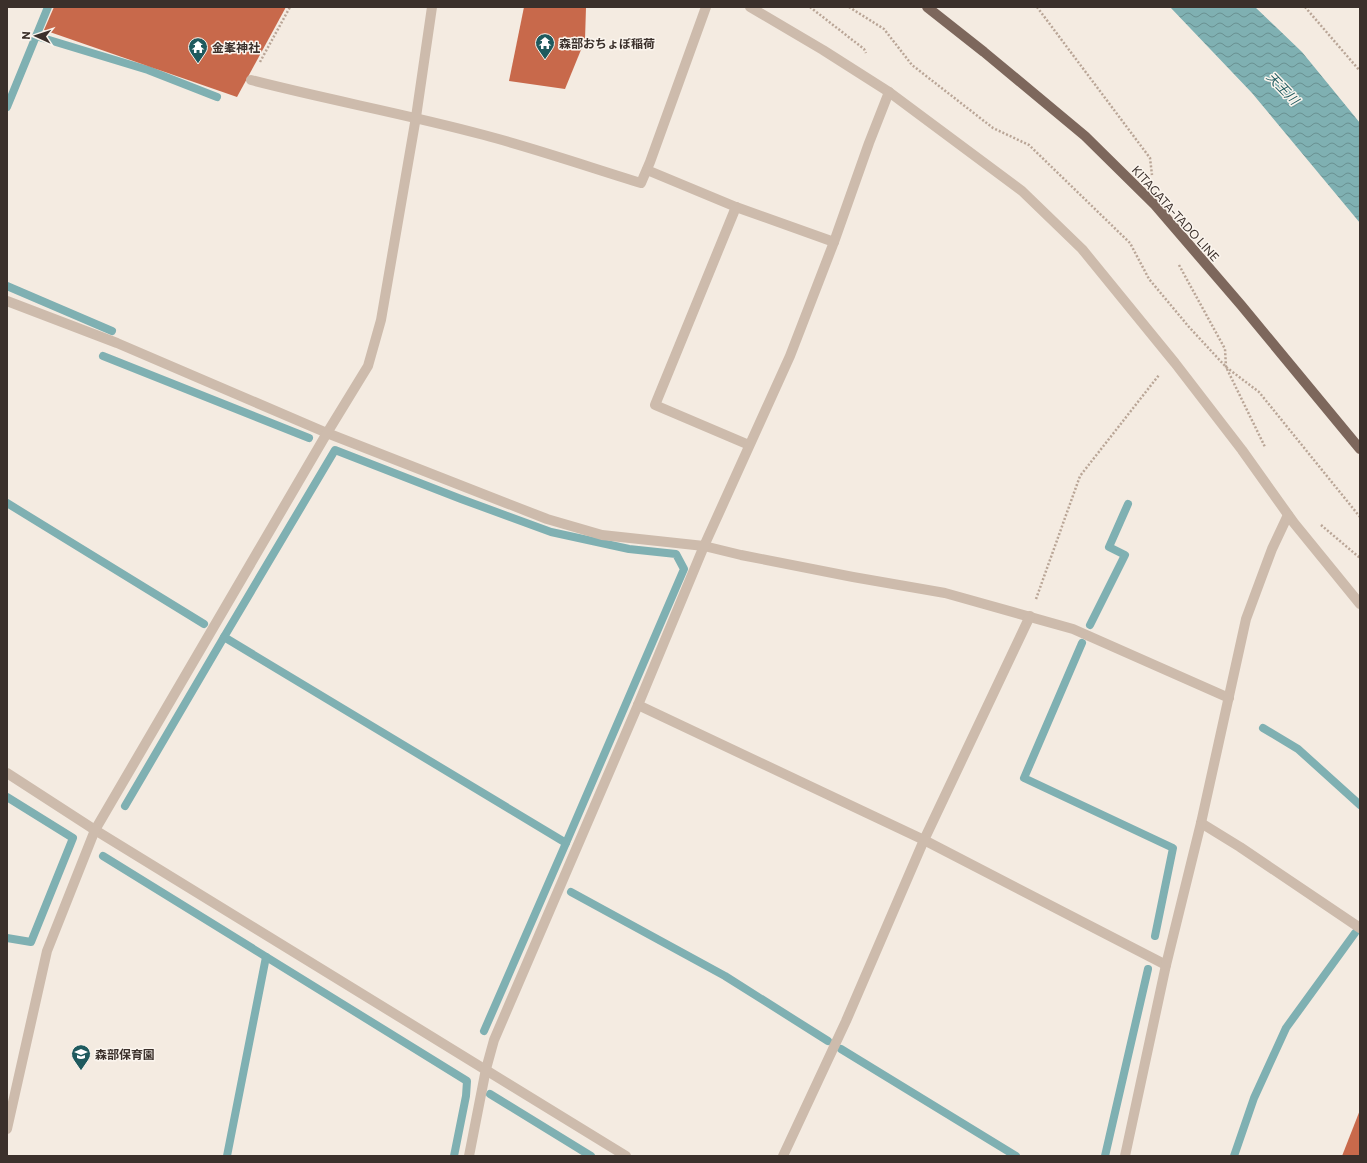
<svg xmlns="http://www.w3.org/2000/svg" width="1367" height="1163" viewBox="0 0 1367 1163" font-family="Commissioner,'Noto Sans JP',sans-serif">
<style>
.water{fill:url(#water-waves)}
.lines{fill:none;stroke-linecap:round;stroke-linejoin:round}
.stream{stroke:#7fb0b2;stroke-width:8}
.building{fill:#c8694b}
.path{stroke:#b9a596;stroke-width:2.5;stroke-dasharray:2 2;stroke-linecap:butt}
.minor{stroke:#cdbbac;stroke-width:10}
.major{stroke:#7d675c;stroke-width:10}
.labels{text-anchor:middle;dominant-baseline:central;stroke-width:3;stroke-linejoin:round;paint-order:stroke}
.poi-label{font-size:12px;font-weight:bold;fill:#3b302b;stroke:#fbf5ee;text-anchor:start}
.street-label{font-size:12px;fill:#3b302b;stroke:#fbf5ee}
.water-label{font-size:13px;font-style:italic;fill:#1f5a5e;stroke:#fbf5ee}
</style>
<defs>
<pattern id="water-waves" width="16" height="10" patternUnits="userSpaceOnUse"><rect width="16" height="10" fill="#7fb0b2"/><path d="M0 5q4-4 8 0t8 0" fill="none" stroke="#699091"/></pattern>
</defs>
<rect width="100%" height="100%" fill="#f4ebe1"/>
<path class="water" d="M1170 7H1255L1302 52 1360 123V223L1252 93Z"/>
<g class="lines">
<g class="stream">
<path d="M36 36 148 70 217 97"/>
<path d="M7 107 48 7"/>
<path d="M7 286 112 331"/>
<path d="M103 356 309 438"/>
<path d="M7 503 204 624"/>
<path d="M1090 625 1125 555 1109 547 1128 504"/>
<path d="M224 637 335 450 461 499 551 532 629 549 676 554 684 569 566 843"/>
<path d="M1082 643 1024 778 1173 848 1155 936"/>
<path d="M1263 728 1298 749 1360 805"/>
<path d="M7 797 73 838 31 942 7 938"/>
<path d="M125 806 224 637 566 843 484 1031"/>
<path d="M103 856 467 1081 466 1096 454 1156"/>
<path d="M571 892 725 976 828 1041"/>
<path d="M841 1049 1016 1156"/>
<path d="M490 1094 591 1156"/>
<path d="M227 1156 266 957"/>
<path d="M1105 1156 1148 969"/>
<path d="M1234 1156 1254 1098 1286 1028 1355 933"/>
</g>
</g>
<g class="building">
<path d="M54 7H286L237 97 44 30Z"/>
<path d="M524 7H586L585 40 565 89 509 81Z"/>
<path d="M1360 1110V1156H1342Z"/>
</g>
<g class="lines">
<g class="path">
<path d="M810 7 864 49 866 53"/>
<path d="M849 7 884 29 912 65 993 128 1029 145 1130 243 1149 279 1189 327 1226 367 1259 392 1360 517"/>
<path d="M1037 7 1150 158 1152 175"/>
<path d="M1305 7 1360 71"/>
<path d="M260 62 290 7"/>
<path d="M1179 265 1225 349 1226 367 1265 447"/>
<path d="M1321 525 1360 558"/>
<path d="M1036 599 1080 476 1159 375"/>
</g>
<g class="minor">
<path d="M750 7 823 50 889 92 1022 191 1082 249 1175 363 1242 450 1294 523 1360 604"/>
<path d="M251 80C328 100 407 114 484 135 537 149 589 167 641 183L650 162 706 7"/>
<path d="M647 170 736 207 834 242"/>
<path d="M736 207 655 405 749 445"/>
<path d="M7 301 117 343 327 433 547 519 602 535 704 546 741 555 853 577 945 593 1073 629 1229 698"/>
<path d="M638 705 924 840 1030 616"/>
<path d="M7 773 95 830 626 1156"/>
<path d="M1201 823 1240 847 1360 928"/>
<path d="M7 1129 47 951 95 830 327 433 368 366 381 320 416 117 432 7"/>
<path d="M469 1156 486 1069 494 1040 638 705 704 546 790 356 834 242 869 143 889 92"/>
<path d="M783 1156 846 1021 924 840 1166 965"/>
<path d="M1125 1156 1166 965 1201 823 1246 619 1272 549 1288 515"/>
</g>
<path class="major" d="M927 7 984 52 1085 136 1155 205 1241 305 1360 449"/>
</g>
<defs>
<g id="temple-pin" transform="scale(1)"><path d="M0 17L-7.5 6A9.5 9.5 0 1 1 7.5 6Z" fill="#1f5a5e" stroke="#fbf5ee"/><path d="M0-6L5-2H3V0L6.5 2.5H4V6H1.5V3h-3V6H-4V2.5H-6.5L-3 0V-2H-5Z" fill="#fff"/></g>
<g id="school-pin" transform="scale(1)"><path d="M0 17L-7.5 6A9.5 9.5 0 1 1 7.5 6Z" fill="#1f5a5e" stroke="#fbf5ee"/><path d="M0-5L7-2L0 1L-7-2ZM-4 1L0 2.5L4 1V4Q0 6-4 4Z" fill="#fff"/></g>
</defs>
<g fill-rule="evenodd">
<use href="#temple-pin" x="545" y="43"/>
<use href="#temple-pin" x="198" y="47"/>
<use href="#school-pin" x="81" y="1054"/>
</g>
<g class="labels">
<g class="poi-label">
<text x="559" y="43">森部おちょぼ稲荷</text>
<text x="212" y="47">金峯神社</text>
<text x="95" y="1054">森部保育園</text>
</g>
<g class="street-label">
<text transform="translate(1176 213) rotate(48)">KITAGATA-TADO LINE</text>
</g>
<g class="water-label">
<text transform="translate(1283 88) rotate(46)">天王川</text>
</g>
</g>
<rect width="1367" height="1163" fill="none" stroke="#3b302b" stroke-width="16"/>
<g transform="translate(36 36) rotate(273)" stroke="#fbf5ee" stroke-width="3" paint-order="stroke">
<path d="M0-3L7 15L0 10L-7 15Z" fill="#3b302b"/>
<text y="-6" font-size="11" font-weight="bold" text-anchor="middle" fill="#3b302b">N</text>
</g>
</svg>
